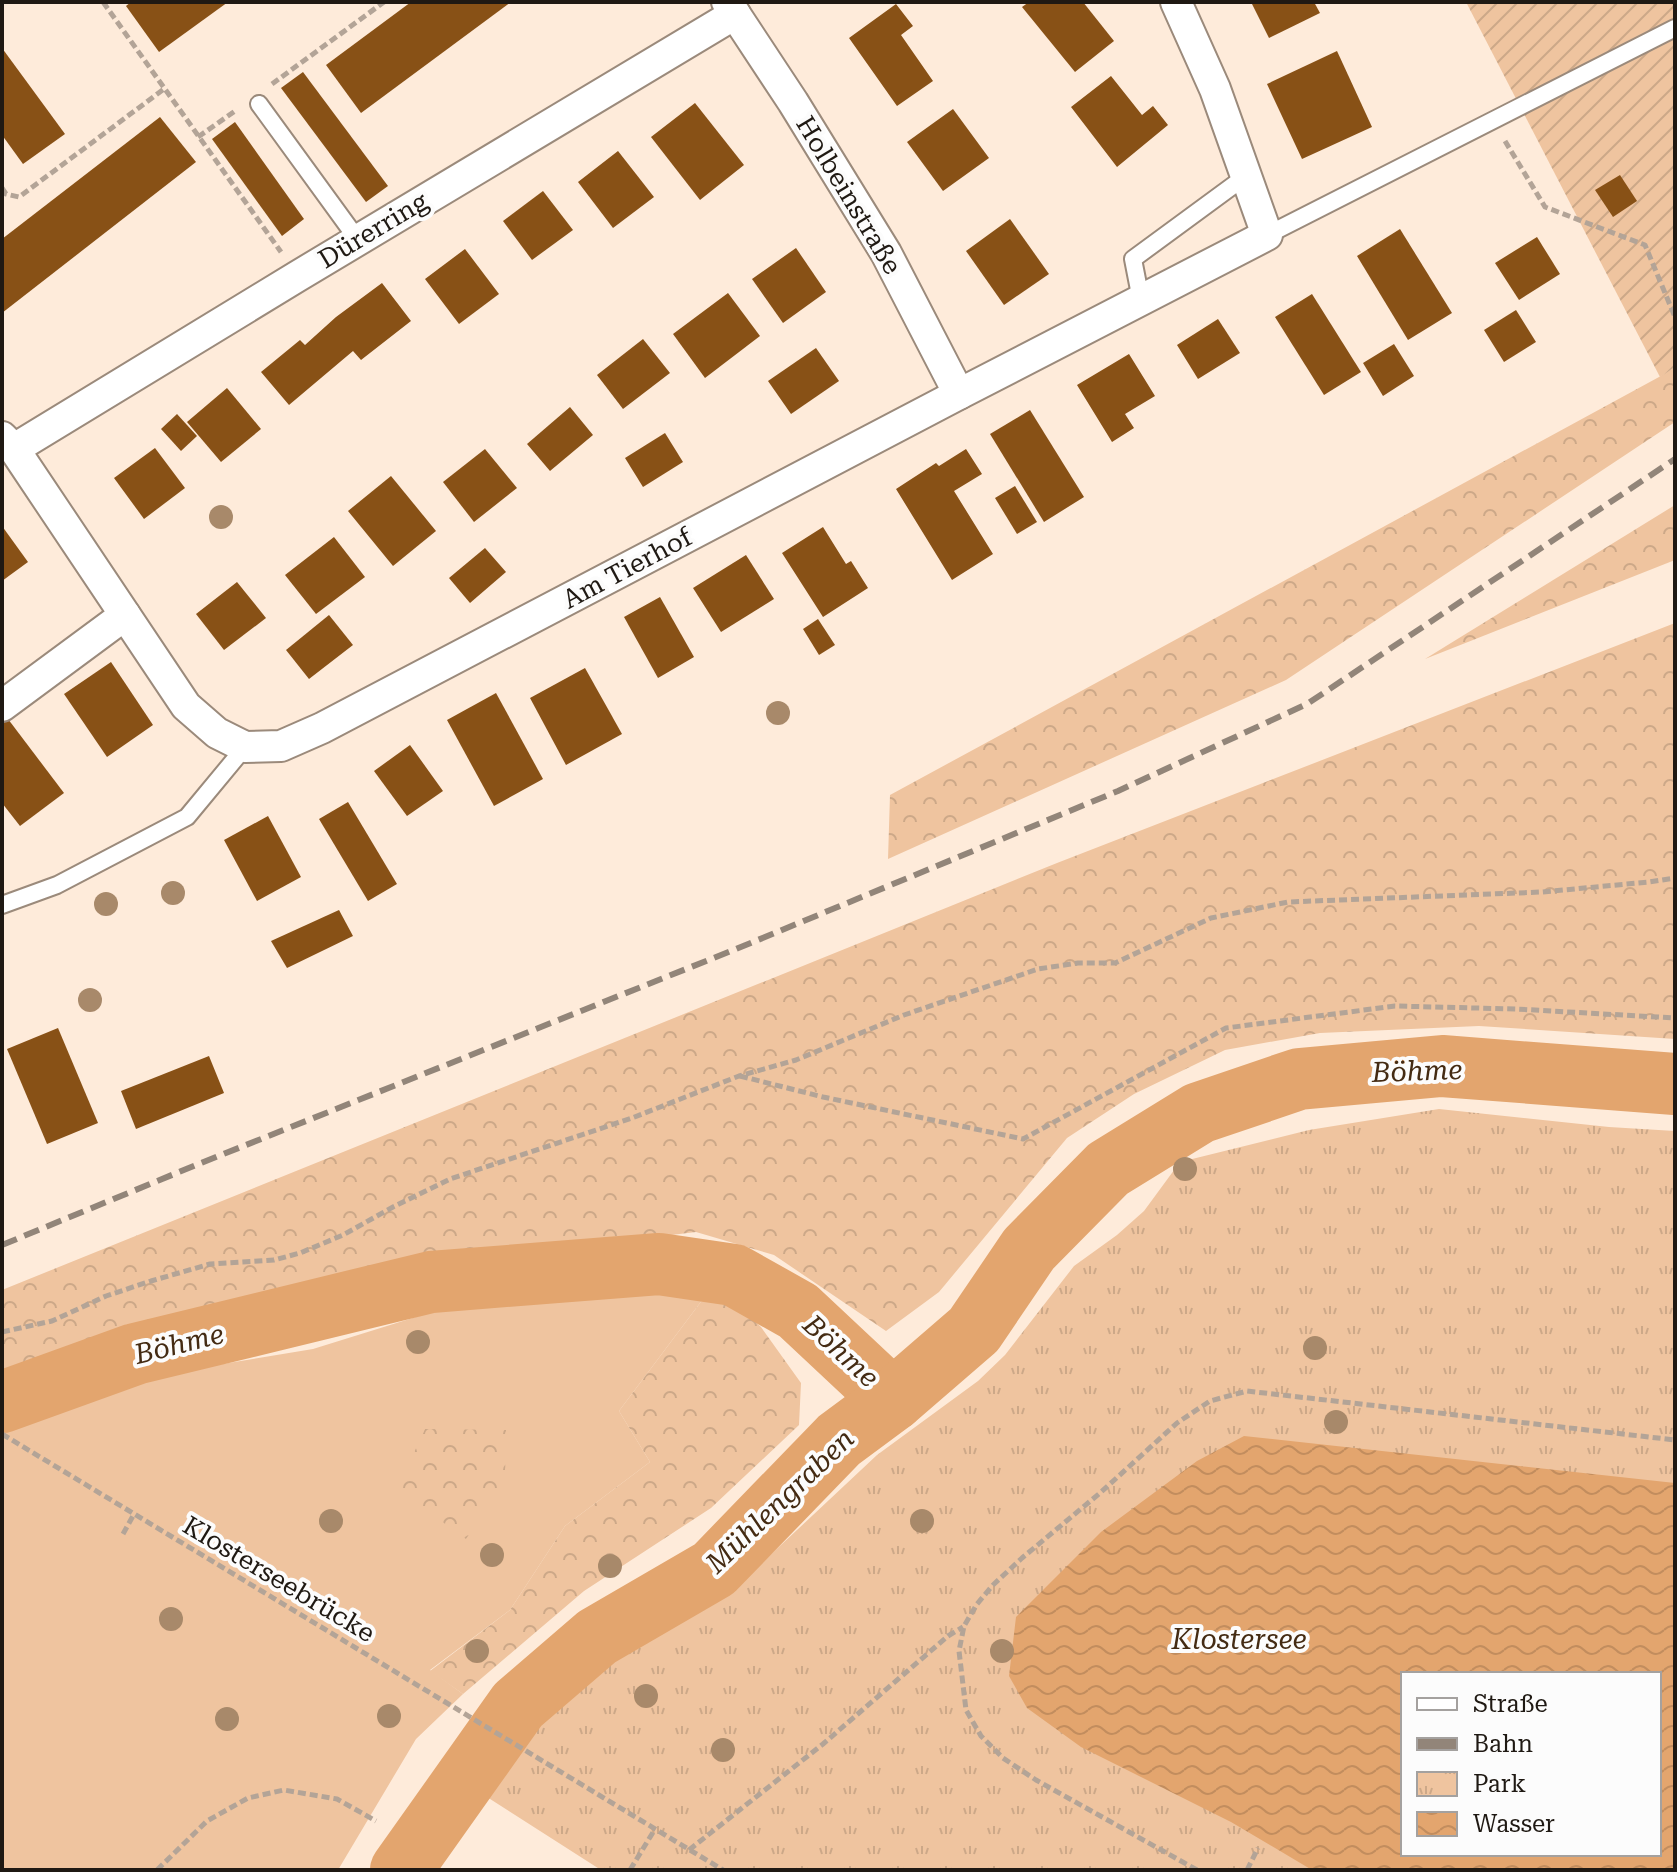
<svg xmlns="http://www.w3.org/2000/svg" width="1677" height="1872" viewBox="0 0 1677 1872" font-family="'Roboto Serif',serif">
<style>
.grass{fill:#efc49f}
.forest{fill:url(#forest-crowns)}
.park{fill:url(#park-tufts);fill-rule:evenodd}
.garden{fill:url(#garden-furrows)}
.water{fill:url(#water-waves);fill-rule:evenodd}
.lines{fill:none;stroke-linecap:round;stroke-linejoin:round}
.river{stroke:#e3a56e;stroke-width:62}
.building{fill:#885116}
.service-casing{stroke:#9b8a7b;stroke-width:20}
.minor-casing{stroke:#9b8a7b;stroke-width:34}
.path{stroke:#b3a497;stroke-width:5;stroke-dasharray:8 4;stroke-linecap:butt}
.service{stroke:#fff;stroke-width:16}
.minor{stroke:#fff;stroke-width:30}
.rail{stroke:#928579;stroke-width:6;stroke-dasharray:16 8;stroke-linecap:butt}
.tree{fill:#a8896a}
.labels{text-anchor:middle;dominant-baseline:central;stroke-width:8;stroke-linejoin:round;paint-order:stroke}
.street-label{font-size:26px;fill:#1f1913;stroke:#fcfcfc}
.water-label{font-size:28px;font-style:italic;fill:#442b13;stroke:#fcfcfc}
</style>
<defs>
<pattern id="forest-crowns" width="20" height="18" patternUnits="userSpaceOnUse" patternTransform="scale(2)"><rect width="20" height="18" fill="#efc49f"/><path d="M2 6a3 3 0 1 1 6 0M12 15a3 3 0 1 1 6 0" fill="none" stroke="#cca888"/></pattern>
<pattern id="park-tufts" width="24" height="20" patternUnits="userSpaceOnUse" patternTransform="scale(2)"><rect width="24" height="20" fill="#efc49f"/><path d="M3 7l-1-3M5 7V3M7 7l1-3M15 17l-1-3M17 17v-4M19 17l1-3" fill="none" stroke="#cca888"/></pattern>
<pattern id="garden-furrows" width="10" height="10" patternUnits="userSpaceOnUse" patternTransform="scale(2)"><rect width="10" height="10" fill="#efc49f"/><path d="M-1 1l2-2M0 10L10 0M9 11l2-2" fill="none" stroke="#cca888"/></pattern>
<pattern id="water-waves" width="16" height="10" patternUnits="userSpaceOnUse" patternTransform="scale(2)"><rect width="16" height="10" fill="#e3a56e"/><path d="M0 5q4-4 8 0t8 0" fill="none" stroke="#c28d5e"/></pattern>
</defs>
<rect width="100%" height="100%" fill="#feebda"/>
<path class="grass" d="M661 1288 709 1291 619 1411 650 1462 565 1526 510 1610 430 1670 463 1694 416 1739 338 1870H2V1434L39 1415 149 1376 313 1349 448 1307Z"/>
<g class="forest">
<path d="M1675 367V422L1286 680 888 859 890 795 1659 377Z"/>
<path d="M1675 505V560L1425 659Z"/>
<path d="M1675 623V1039L1479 1026 1320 1033 1225 1050 1134 1094 1067 1138 939 1292 886 1331 774 1255 696 1232 431 1264 120 1340 2 1383V1290L1057 863Z"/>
<path d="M709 1291H723L761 1327 801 1383 799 1425 711 1508 584 1591 463 1694 430 1671 510 1610 565 1526 650 1462 619 1411Z"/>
<path d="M425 1429 506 1430 505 1479 466 1539 397 1489Z"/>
</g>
<path class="park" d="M1439 1109 1609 1127 1675 1131V1870H601L476 1790 543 1714 611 1651 687 1614 733 1590 877 1455 978 1381 1005 1355 1074 1266 1117 1235 1144 1211 1180 1162 1309 1130ZM1403 1674H1659V1854H1403Z"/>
<path class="garden" d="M1466 2H1675V367L1660 377Z"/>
<path class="water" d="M1244 1436 1675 1483V1870H1312L1231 1822 1081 1747 1027 1708 1009 1676 1016 1617 1101 1532 1197 1461ZM1403 1674H1659V1854H1403Z"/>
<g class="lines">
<g class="river">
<path d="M2 1402 135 1354 431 1282 659 1264 734 1275 798 1311 893 1400"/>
<path d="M401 1870 518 1705 597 1637 714 1569 839 1440 893 1400 974 1330 1029 1249 1108 1169 1199 1113 1299 1079 1442 1066 1675 1084"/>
</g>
</g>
<g class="building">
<path d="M131 2H228L159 52 126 6Z"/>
<path d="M411 2H511L361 113 326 65Z"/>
<path d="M1029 2H1083L1114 41 1075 72 1022 7Z"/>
<path d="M1251 2H1314L1320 13 1269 38Z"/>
<path d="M896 4 913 26 901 35 933 81 897 106 849 38Z"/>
<path d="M2 48 65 134 23 164 2 135Z"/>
<path d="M1337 51 1372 127 1302 159 1267 84Z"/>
<path d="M303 72 388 186 366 202 281 88Z"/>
<path d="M1111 76 1142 115 1153 106 1168 125 1117 167 1071 107Z"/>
<path d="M695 103 744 165 700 200 651 137Z"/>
<path d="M953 109 989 158 943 191 907 142Z"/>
<path d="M160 117 196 162 2 313V239Z"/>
<path d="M235 122 304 219 282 236 212 139Z"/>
<path d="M618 151 654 197 613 228 578 182Z"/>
<path d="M1620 175 1637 201 1613 217 1595 190Z"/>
<path d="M543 191 573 230 532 260 503 221Z"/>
<path d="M1010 219 1049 274 1004 305 966 251Z"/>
<path d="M1400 229 1452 313 1408 340 1357 256Z"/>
<path d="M1537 237 1560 274 1519 300 1495 263Z"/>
<path d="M796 248 826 292 783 323 752 279Z"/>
<path d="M465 249 499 294 459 324 425 279Z"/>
<path d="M382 283 411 321 361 360 353 351 289 405 261 372 300 340 305 345 336 317Z"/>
<path d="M728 293 760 336 705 378 673 334Z"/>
<path d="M1312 294 1361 372 1324 395 1275 317Z"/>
<path d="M1516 310 1536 342 1504 362 1484 330Z"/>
<path d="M1218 319 1240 353 1198 379 1177 345Z"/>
<path d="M643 339 670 373 623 409 597 375Z"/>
<path d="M1394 344 1414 376 1383 396 1363 363Z"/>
<path d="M816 348 839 381 791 414 768 381Z"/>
<path d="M1129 354 1155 396 1125 414 1134 428 1112 442 1077 385Z"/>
<path d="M227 388 261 429 221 462 187 422Z"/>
<path d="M570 407 593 435 550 471 527 444Z"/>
<path d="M1030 410 1084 497 1044 522 990 434Z"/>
<path d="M177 414 197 436 181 451 161 429Z"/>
<path d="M665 433 683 462 643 487 625 458Z"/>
<path d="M155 448 185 488 144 519 114 478Z"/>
<path d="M485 449 517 488 474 522 443 482Z"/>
<path d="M966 449 982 474 954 491 993 554 952 580 896 489 936 463 939 466Z"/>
<path d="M391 476 436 531 393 566 348 511Z"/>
<path d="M1015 486 1037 522 1017 534 995 498Z"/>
<path d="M2 526 28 562 2 581Z"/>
<path d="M823 527 846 564 851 561 868 588 823 617 782 553Z"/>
<path d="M334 537 365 577 316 614 285 575Z"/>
<path d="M485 548 506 572 470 603 449 578Z"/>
<path d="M746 555 774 599 721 632 693 588Z"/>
<path d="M237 582 266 618 224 650 196 614Z"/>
<path d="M660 597 694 657 658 678 624 617Z"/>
<path d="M329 615 353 645 309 679 286 650Z"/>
<path d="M818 619 835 645 819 655 803 629Z"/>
<path d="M111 662 153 725 107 757 64 694Z"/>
<path d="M585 668 622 734 566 765 530 698Z"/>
<path d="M496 693 543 779 494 806 447 720Z"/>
<path d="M8 719 64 793 20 826 2 803V724Z"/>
<path d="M410 745 443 791 407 816 374 771Z"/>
<path d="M348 802 397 884 368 901 319 819Z"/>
<path d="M268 816 301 877 257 901 224 840Z"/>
<path d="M339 910 353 936 287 968 271 941Z"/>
<path d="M58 1028 98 1123 47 1144 7 1049Z"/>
<path d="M209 1056 224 1093 136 1129 121 1091Z"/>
</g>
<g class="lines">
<g class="service-casing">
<g id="service">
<path d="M259 104 358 240"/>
<path d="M1267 235 1675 28"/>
<path d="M1141 300 1133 259 1246 176"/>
<path d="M2 905 57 885 187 817 245 747"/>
</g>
</g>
<g class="minor-casing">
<g id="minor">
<path d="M727 2 793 102 886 253 959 394"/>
<path d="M2 437 14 449 186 706 217 733 245 747 281 746 322 728 959 394 1267 235 1215 89 1176 2"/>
<path d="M14 449 298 276 735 14"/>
<path d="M2 706 125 615"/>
</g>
</g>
<g class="path">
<path d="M103 2 281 252"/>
<path d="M272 84 384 2"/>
<path d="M198 137 235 111"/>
<path d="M1505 141 1545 207 1645 245 1675 317"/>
<path d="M2 188 6 194 19 197 164 89"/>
<path d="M740 1076 823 1097 1023 1139 1226 1028 1395 1006 1516 1009 1675 1018"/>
<path d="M2 1332 52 1321 106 1296 151 1281 210 1264 274 1260 300 1253 343 1235 393 1207 450 1179 632 1118 739 1076 796 1060 904 1015 1038 969 1078 963H1115L1211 918 1288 902 1542 892 1649 882 1675 878"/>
<path d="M2 1434 723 1870"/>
<path d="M123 1534 134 1514"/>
<path d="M689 1850 823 1744 948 1636 963 1627"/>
<path d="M157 1870 207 1821 248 1798 284 1790 337 1799 376 1821"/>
<path d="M630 1870 655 1829"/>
<path d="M1197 1870 1036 1780 1003 1758 981 1736 966 1710 959 1651 964 1626 977 1604 993 1585 1022 1558 1100 1493 1177 1423 1210 1401 1247 1391 1675 1440"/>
<path d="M1247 1870 1258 1848"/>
</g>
<use href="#service" class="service"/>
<use href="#minor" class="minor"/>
<path class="rail" d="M2 1245 196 1165 736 949 1118 791 1307 704 1675 459"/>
</g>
<g class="tree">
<circle cx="221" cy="517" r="12"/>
<circle cx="778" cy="713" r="12"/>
<circle cx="173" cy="893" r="12"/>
<circle cx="106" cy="904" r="12"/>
<circle cx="90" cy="1000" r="12"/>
<circle cx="1185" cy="1169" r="12"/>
<circle cx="418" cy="1342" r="12"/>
<circle cx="1315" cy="1348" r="12"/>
<circle cx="1336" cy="1422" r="12"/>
<circle cx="331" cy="1521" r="12"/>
<circle cx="922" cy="1521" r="12"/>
<circle cx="492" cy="1555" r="12"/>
<circle cx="610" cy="1566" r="12"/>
<circle cx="171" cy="1619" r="12"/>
<circle cx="477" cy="1651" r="12"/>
<circle cx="1002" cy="1651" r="12"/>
<circle cx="646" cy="1696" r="12"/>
<circle cx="389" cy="1716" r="12"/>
<circle cx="227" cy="1719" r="12"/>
<circle cx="723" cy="1750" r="12"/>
</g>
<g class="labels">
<g class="street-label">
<text transform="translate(849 195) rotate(59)">Holbeinstraße</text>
<text transform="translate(373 230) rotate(-31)">Dürerring</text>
<text transform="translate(627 568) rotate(-28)">Am Tierhof</text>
<text transform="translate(279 1579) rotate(31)">Klosterseebrücke</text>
</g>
<g class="water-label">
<text transform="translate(1417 1071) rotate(-2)">Böhme</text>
<text transform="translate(179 1344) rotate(-14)">Böhme</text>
<text transform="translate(841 1351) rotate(43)">Böhme</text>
<text transform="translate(780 1501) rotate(-44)">Mühlengraben</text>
<text x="1239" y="1639">Klostersee</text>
</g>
</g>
<rect width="1677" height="1872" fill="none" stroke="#1f1913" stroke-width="8"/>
<rect x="1401" y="1672" width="260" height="184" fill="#fcfcfc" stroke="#a4a19f" stroke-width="2"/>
<rect x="1417" y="1698" width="40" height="12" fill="#ffffff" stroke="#a4a19f" stroke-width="2"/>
<text x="1473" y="1712" font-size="24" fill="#1f1913">Straße</text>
<rect x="1417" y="1738" width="40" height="12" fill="#928579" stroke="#a4a19f" stroke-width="2"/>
<text x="1473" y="1752" font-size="24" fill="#1f1913">Bahn</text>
<rect x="1417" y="1772" width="40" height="24" fill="url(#park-tufts)" stroke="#a4a19f" stroke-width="2"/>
<text x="1473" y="1792" font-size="24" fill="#1f1913">Park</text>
<rect x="1417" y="1812" width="40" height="24" fill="url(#water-waves)" stroke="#a4a19f" stroke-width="2"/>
<text x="1473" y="1832" font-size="24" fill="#1f1913">Wasser</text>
</svg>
